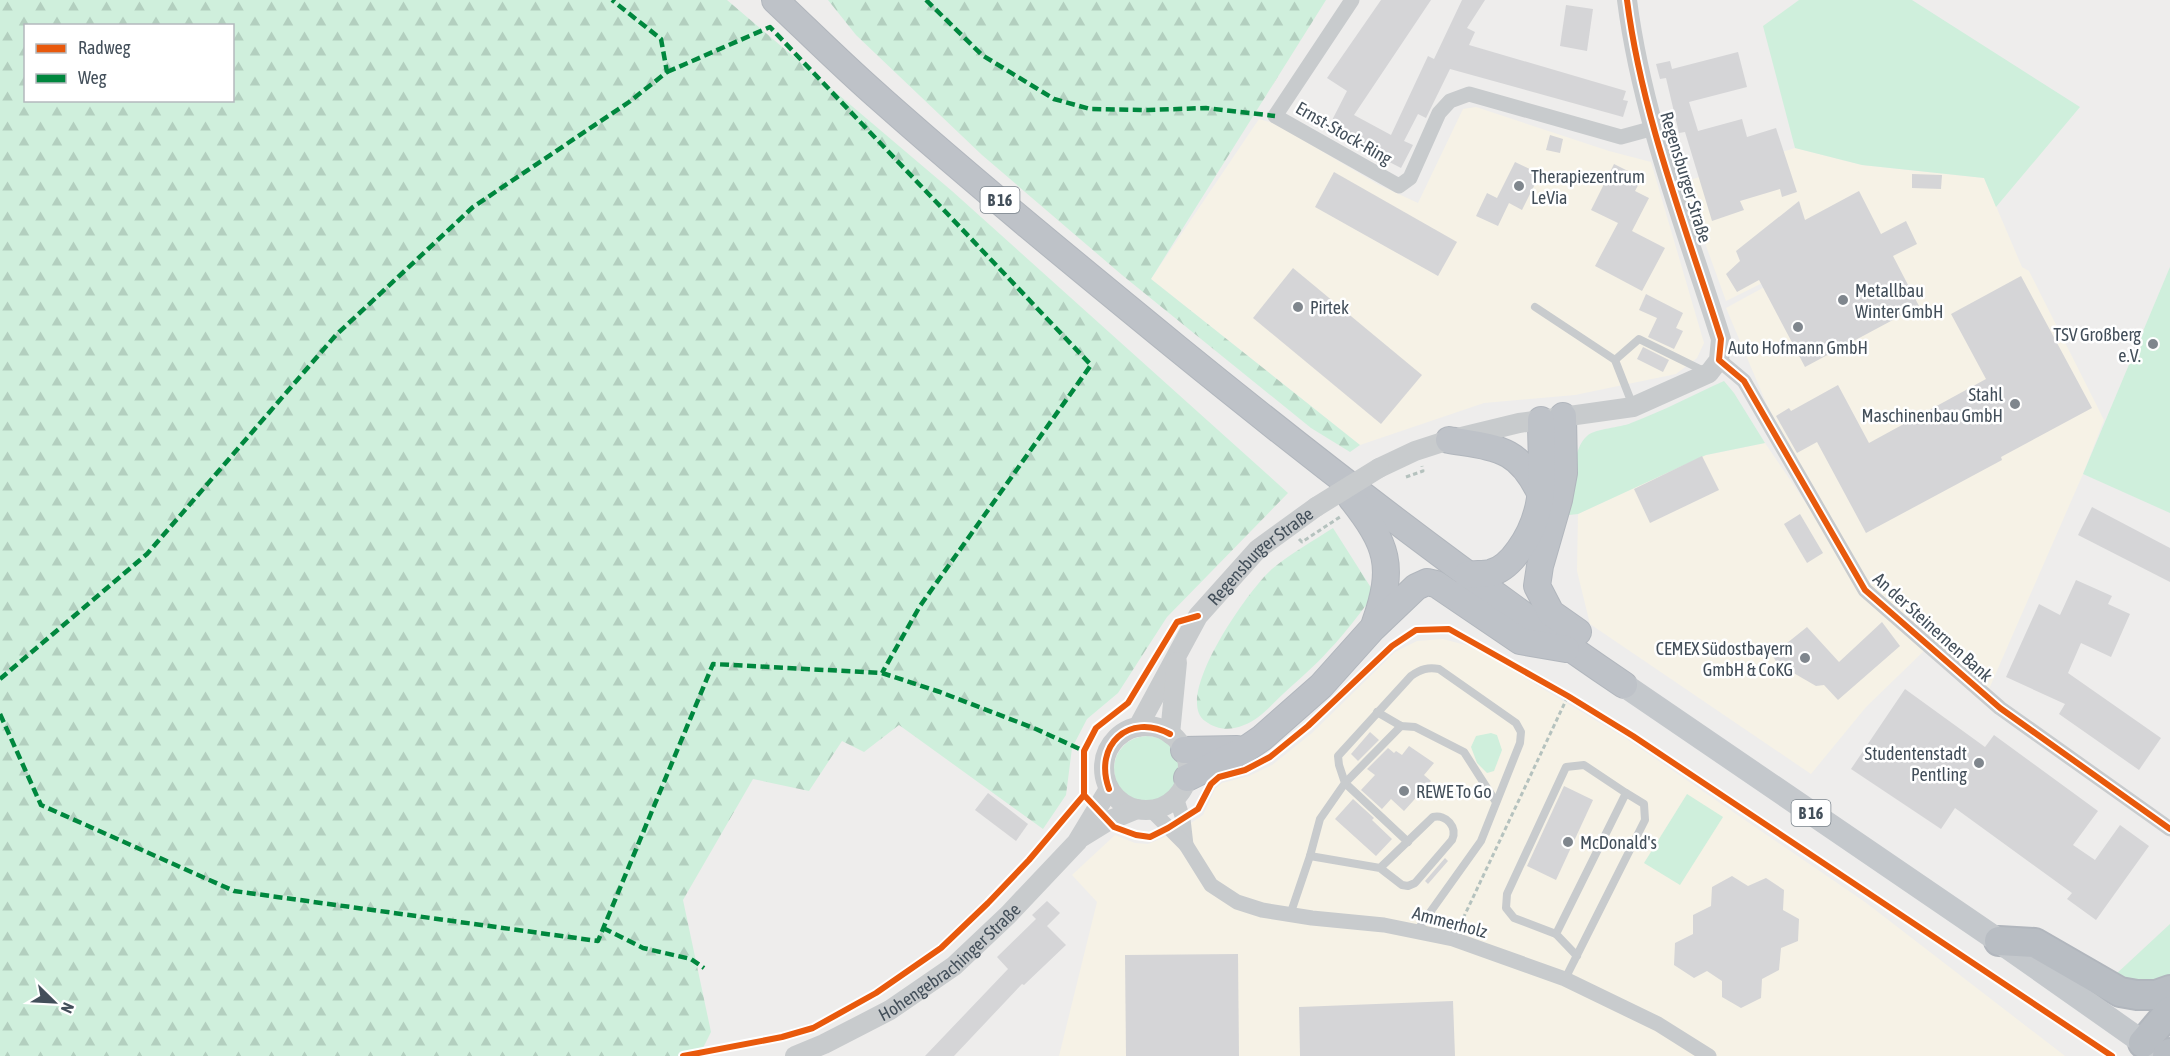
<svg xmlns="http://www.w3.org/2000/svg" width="2170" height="1056" viewBox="0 0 2170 1056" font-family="'Asap Condensed',sans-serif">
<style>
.commercial{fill:#f6f2e6}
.green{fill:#cfefdc}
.forest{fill:url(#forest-firs);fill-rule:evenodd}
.building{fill:#d5d5d7}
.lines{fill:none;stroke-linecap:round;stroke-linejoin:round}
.trunk-casing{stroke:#b1b6bd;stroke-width:28}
.motorway-casing{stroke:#b1b6bd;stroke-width:32}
.path{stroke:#b5c2be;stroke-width:3;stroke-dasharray:4.5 3;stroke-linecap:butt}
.service{stroke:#c8cbcd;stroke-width:8}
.minor{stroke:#c8cbcd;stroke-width:15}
.tertiary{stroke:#c8cbcd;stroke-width:20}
.primary{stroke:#c4c8cc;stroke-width:24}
.trunk{stroke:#bec2c8;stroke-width:26}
.motorway{stroke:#b8bdc3;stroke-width:28}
.tertiary-bridge{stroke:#c8cbcd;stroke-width:20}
.quiet{stroke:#00873e;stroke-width:4.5;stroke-dasharray:9 4.5;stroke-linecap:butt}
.cycleway-casing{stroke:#fff;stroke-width:10}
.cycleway{stroke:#e8590c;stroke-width:6}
.poi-dot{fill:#7f868d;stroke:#fff;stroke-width:2}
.labels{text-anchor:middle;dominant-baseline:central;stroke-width:5;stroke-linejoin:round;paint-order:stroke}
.shield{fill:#fff;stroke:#7b848c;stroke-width:1.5}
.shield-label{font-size:16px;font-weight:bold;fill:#434f5a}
.street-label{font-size:18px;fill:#434f5a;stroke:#fff}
.poi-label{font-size:18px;fill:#434f5a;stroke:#fff;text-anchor:start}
</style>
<defs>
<pattern id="forest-firs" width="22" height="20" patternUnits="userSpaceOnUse" patternTransform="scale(1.5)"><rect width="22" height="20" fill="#cfefdc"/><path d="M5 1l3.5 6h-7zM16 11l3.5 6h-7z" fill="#b3cfbf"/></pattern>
</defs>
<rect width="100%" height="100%" fill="#eeedec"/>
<g class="commercial">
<path d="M1476 107 1609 151 1651 162 1704 343 1697 358 1676 374 1575 395 1484 403 1360 445 1151 279 1259 119 1276 124 1379 185 1418 203 1463 109Z"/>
<path d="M1795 148 1862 165 1984 178 2022 267 2029 271 2104 420 2083 474 1989 689 1866 585 1767 405 1726 308 1863 233 1726 301 1683 182Z"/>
<path d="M1765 443 1865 590 1929 646 1866 707 1811 774 1590 624 1577 571 1578 514 1702 456Z"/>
<path d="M1443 639 1473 647 1625 738 1865 902 2065 1056H1059L1097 902 1072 875 1115 835 1135 843 1148 844 1179 831 1203 815 1215 789 1222 783 1249 776 1272 765 1312 733 1395 652 1417 641Z"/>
</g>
<g class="green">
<path d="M1799 0H1912L2080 107 1996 207 1984 178 1862 165 1795 148 1763 26Z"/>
<path d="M2170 267V513L2083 474Z"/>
<path d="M1724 381 1734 393 1765 443 1706 455 1578 514 1569 515C1569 496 1572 448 1587 436 1596 428 1620 428 1631 423 1663 411 1693 395 1724 381Z"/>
<path d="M1491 733 1497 735 1502 750 1494 771 1487 773 1477 763 1471 747 1476 736Z"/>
<circle cx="1147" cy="769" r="33"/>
<path d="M1687 794 1723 817 1680 885 1644 863Z"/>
<path d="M2170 924V980L2148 983 2114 976Z"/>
</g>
<g class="forest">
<path d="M0 0H727L952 191 1288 493 1167 617 1118 693 1087 719 1072 748 1066 795 1043 829 899 725 864 752 842 741 809 791 753 779 683 900 711 1032 699 1056H0ZM26 26H232V100H26Z"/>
<path d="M828 0H1326L1151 279 1360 445 1350 452 1311 428 1122 275 982 155 856 35Z"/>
<path d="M1333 528 1375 594C1360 612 1346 633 1329 650 1315 666 1298 680 1283 694 1271 705 1259 720 1244 725 1230 731 1217 730 1205 721 1172 697 1250 588 1272 569 1291 553 1313 541 1333 528Z"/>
</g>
<g class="building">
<path d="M1381 0H1431L1354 115 1391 135 1428 56 1434 59 1462 0H1485L1467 28 1475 32 1469 45 1626 91 1623 100 1628 101 1623 117 1450 69 1426 118 1418 114 1404 141 1413 145 1401 168 1327 130 1347 91 1327 78Z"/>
<path d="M1566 5 1593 9 1587 51 1560 46Z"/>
<path d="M1738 52 1747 87 1689 102 1698 131 1742 119 1747 137 1776 128 1797 192 1782 197 1780 189 1740 201 1744 210 1712 221 1685 132 1679 133 1666 78 1660 79 1656 64 1670 61 1672 69Z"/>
<path d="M1550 135 1563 139 1560 153 1546 150Z"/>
<path d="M1515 162 1540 174 1522 210 1509 203 1498 226 1476 216 1487 193 1497 198Z"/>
<path d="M1614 164 1642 178 1635 191 1649 198 1632 231 1665 248 1642 291 1595 266 1618 223 1591 210Z"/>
<path d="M1334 172 1457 242 1438 276 1315 207Z"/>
<path d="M1912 174 1942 175 1941 189 1912 188Z"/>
<path d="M1859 191 1881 234 1906 221 1917 244 1893 256 1919 306 1805 367 1759 280 1737 292 1726 274 1740 261 1736 251 1799 201 1805 220Z"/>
<path d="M1293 268 1422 375 1381 424 1253 318Z"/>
<path d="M2021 276 2092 408 2001 457 2002 460 1866 533 1817 442 1797 453 1776 416 1789 408 1791 411 1838 385 1869 443 1986 379 1951 314Z"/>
<path d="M1646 294 1683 313 1676 328 1683 331 1674 349 1648 337 1657 318 1639 310Z"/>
<path d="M1643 347 1669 360 1663 372 1637 359Z"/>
<path d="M1702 456 1719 490 1650 523 1634 489Z"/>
<path d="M2092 507 2170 548V582L2078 535Z"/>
<path d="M1800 514 1823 553 1807 563 1784 524Z"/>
<path d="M2076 580 2112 596 2108 604 2130 614 2111 657 2081 643 2068 673 2161 738 2139 770 2059 714 2065 704 2006 677 2039 604 2060 615Z"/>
<path d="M1882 622 1900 646 1838 700 1824 685 1816 686 1778 664 1772 655 1807 627 1839 662Z"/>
<path d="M1905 689 1985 747 1994 735 2098 811 2073 845 2095 860 2120 825 2149 846 2096 920 2067 899 2072 893 1955 808 1941 829 1851 769Z"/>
<path d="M1370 732 1379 740 1358 761 1351 754Z"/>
<path d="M1409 746 1434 763 1424 775 1431 781 1404 811 1391 799 1382 809 1361 790 1375 775 1367 769 1388 748 1394 753 1396 751 1402 755Z"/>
<path d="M1564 786 1593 800 1556 880 1527 866Z"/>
<path d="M988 793 1028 824 1016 841 975 810Z"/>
<path d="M1353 799 1374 818 1372 820 1392 839 1376 856 1335 819Z"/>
<path d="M1445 858 1448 861 1428 884 1425 881Z"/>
<path d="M1732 876 1748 886 1766 878 1784 890 1783 910 1799 919 1798 941 1781 948 1779 970 1762 979 1761 998 1741 1008 1722 997V981L1707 971 1694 978 1674 965 1675 943 1693 934V915L1711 906 1712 887Z"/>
<path d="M1047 901 1060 913 1047 926 1066 945 1024 985 1022 984 954 1056H925L1008 969 997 957 1036 919 1032 915Z"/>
<path d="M1238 954 1239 1056H1126L1125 955Z"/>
<path d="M1453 1001 1455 1056H1300L1299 1007Z"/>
</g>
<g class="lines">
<g class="trunk-casing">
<g id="trunk">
<path d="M775 0C811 34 846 69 883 101 979 186 1078 267 1177 348 1322 466 1469 580 1624 685"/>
<path d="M1563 416 1564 473 1559 500 1540 566 1537 586 1551 613 1578 632"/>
<path d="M1449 440C1497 448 1519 447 1541 495"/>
<path d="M1351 498C1388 545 1395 566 1375 623"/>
<path d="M1467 575C1475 574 1483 574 1490 573 1503 570 1512 560 1519 550 1549 509 1541 468 1541 420"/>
<path d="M1184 750 1237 749"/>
<path d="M1187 778 1246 749 1262 738 1321 686 1373 628 1416 587 1427 582 1436 584 1520 641 1566 649"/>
</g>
</g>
<g class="motorway-casing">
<g id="motorway">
<path d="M1999 941 2035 943 2120 992 2137 995H2156L2170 990"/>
<path d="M2143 1043 2170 1011"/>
<path d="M2167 1056 2170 1053"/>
</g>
</g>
<g class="path">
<path d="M1406 477 1423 471 1422 466"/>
<path d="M1299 539 1302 542 1340 517"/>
<path d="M1460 925 1568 696"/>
</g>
<g class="service">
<path d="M1535 307 1615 360 1633 406"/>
<path d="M1615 360 1639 339 1706 372"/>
<path d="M1377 712 1401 726 1415 727 1464 752 1496 802"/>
<path d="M1401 726 1345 783 1408 842"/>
<path d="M1310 856 1380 868 1402 885 1408 886 1415 883 1452 840C1458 827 1446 814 1433 817L1380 868"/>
<path d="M1290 915 1310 856 1320 819 1345 783 1339 765 1338 756 1411 676C1421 669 1428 667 1439 669L1516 723 1521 732 1520 743 1481 841 1416 932"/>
<path d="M1556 934 1514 918 1506 908 1507 894 1566 767 1584 765 1626 793"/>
<path d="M1565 979 1645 820 1644 804 1626 793 1556 934 1577 956"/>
</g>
<g class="minor">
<path d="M1352 0 1275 116 1399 186 1410 178 1439 113 1450 101 1469 94 1621 137 1654 128"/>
<path d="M1719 360 1744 381 1865 590 2000 708 2170 829"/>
<path d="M1176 797 1183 819 1186 845"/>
<path d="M1151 810 1186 845 1211 885 1237 902 1262 910 1312 918 1384 925 1453 939 1565 979 1658 1024 1709 1056"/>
</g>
<g class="tertiary">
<path d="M1379 468 1415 451 1449 440 1519 423 1633 407 1709 373 1719 360 1721 339C1686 228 1642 117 1627 0"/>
<circle cx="1146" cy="768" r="42"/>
<path id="s1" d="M1138 727 1198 616 1258 549 1316 507"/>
<path d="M1170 734 1177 662"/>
<path d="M1082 837 1108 821 1137 809"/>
<path id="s2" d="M795 1056 824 1044 890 1010 954 966 1008 915 1077 842 1109 789"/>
</g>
<path class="primary" d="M1624 685 1999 941 2158 1053"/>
<use href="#trunk" class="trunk"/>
<use href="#motorway" class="motorway"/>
<path class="tertiary-bridge" d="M1316 507 1379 468"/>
<g class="quiet">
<path d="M926 0 982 55 1054 99 1090 109 1149 110 1206 108 1275 116"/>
<path d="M667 72 770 27 1091 365 920 606 882 673"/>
<path d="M0 679 147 554 336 335 473 207 629 102 667 72 661 39 612 0"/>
<path d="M0 714 41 805 234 891 598 941 713 664 882 673 940 692 1036 729 1084 751"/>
<path d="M603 928 643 948 691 959 704 968"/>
</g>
<g class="cycleway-casing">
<g id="cycleway">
<path d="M1627 0C1642 117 1686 228 1721 339L1719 360 1744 381 1865 590 2000 708 2170 829"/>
<path d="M1198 616 1177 622 1128 703 1096 728 1084 751V795L1114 827 1136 835 1150 837 1168 828 1198 809 1211 784 1219 777 1245 770 1270 757 1308 726 1392 646 1416 630 1449 629 1568 696 1633 736 2112 1056"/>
<path d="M1109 789C1093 745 1129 712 1170 734"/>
<path d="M683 1056 782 1037 813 1028 876 993 941 948 988 903 1029 860 1084 795"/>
</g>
</g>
<use href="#cycleway" class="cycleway"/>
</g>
<g class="poi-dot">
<circle cx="1519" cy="186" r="6"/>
<circle cx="1843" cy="300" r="6"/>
<circle cx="1298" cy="307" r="6"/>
<circle cx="1798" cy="327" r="6"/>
<circle cx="2153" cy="344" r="6"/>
<circle cx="2015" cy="404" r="6"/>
<circle cx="1805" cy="658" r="6"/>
<circle cx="1979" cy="763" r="6"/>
<circle cx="1404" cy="791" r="6"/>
<circle cx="1568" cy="842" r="6"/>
</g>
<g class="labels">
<g class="shield">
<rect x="980.5" y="187" width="39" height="26" rx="4.5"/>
<rect x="1791.5" y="800" width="39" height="26" rx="4.5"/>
</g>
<g class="shield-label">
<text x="1000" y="200">B 16</text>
<text x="1811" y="813">B 16</text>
</g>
<g class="street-label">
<text transform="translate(1344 133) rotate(30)">Ernst-Stock-Ring</text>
<text transform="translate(1686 177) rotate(73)">Regensburger Straße</text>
<text stroke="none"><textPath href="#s1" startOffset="213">Regensburger Straße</textPath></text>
<text transform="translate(1933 627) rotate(42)">An der Steinernen Bank</text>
<text transform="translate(1450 922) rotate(15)">Ammerholz</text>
<text stroke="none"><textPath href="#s2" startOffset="182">Hohengebrachinger Straße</textPath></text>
</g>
<g class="poi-label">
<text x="1531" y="176">Therapiezentrum<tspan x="1531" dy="21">LeVia</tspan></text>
<text x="1855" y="290">Metallbau<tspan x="1855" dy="21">Winter GmbH</tspan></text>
<text x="1310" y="307">Pirtek</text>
<text x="2141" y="334" text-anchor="end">TSV Großberg<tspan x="2141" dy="21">e.V.</tspan></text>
<text x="1798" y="347" text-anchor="middle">Auto Hofmann GmbH</text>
<text x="2003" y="394" text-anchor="end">Stahl<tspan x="2003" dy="21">Maschinenbau GmbH</tspan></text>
<text x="1793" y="648" text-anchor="end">CEMEX Südostbayern<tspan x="1793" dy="21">GmbH &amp; CoKG</tspan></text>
<text x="1967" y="753" text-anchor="end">Studentenstadt<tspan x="1967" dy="21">Pentling</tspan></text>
<text x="1416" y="791">REWE To Go</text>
<text x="1580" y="842">McDonald's</text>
</g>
</g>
<rect x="24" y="24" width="210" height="78" fill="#ffffff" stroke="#b4b9bd" stroke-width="1.5"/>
<rect x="36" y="44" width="30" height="9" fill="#e8590c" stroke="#b4b9bd" stroke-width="1.5"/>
<text x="78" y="54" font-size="18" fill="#434f5a">Radweg</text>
<rect x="36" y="74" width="30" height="9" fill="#00873e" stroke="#b4b9bd" stroke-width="1.5"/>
<text x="78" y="84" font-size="18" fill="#434f5a">Weg</text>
<g transform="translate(54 1002) rotate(114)" stroke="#ffffff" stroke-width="4.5" paint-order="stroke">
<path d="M0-4.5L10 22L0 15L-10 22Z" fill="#434f5a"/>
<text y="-9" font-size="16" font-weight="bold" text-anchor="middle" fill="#434f5a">N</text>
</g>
</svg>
